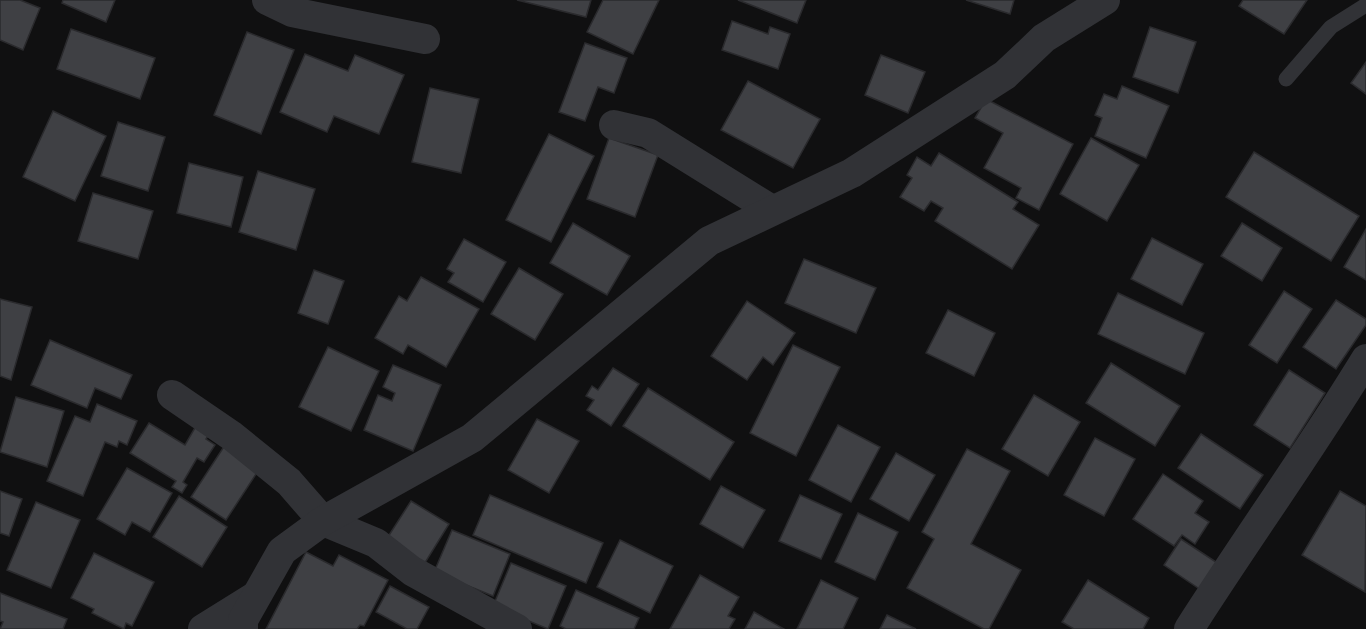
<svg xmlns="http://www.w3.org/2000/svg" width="1366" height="629" viewBox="0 0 1366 629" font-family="'Archivo Narrow',sans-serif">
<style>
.building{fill:#3f4044;stroke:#2a2a2d;stroke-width:1.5}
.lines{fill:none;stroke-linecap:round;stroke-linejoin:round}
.lane{stroke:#313236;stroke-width:15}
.street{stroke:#313236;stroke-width:30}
</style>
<rect width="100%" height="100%" fill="#101011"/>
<g class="building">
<path d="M0 0H20L40 8 23 50 0 40Z"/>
<path d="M63 0H115L106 22 62 3Z"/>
<path d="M517 0H591L586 17Z"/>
<path d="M603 0H659L633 54 587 32Z"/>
<path d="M738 0H806L797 23Z"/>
<path d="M966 0H1014L1010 14Z"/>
<path d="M1243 0H1307L1284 34 1239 6Z"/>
<path d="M732 21 768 34 770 27 790 34 778 69 722 50Z"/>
<path d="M1150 27 1196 42 1178 93 1133 77Z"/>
<path d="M71 29 155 58 140 99 57 69Z"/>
<path d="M247 32 294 50 261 134 214 115Z"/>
<path d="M585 43 627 58 614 93 598 87 585 121 559 112Z"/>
<path d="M305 54 348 71 355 55 404 75 379 134 334 116 327 132 280 112Z"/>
<path d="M881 55 925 72 908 113 865 95Z"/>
<path d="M1366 62V94L1351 83Z"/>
<path d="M748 81 820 119 793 168 721 130Z"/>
<path d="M1122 86 1169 106 1146 158 1095 136 1102 118 1095 115 1104 94 1117 99Z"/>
<path d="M430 88 479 99 461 173 412 162Z"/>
<path d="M986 99 1073 144 1039 210 1016 198 1021 188 984 168 1003 133 975 118Z"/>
<path d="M53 111 106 136 75 201 23 177Z"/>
<path d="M118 122 165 137 148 191 101 176Z"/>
<path d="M549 134 594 156 551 242 506 220Z"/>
<path d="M609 138 658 155 635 217 587 199Z"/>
<path d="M1091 138 1139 165 1107 221 1060 194Z"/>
<path d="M1254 152 1359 216 1331 261 1226 197Z"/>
<path d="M939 153 1018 202 1013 209 1039 225 1012 269 935 221 943 208 931 201 924 211 900 197 912 178 907 175 917 157 931 166Z"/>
<path d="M189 163 243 177 231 227 177 213Z"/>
<path d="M258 171 315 189 296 250 239 232Z"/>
<path d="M93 193 153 211 138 259 78 241Z"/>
<path d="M573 223 630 256 607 295 550 263Z"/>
<path d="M1242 223 1282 248 1262 281 1221 256Z"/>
<path d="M1366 229V280L1344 267Z"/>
<path d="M1152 238 1203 264 1182 305 1131 279Z"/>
<path d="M464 239 506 262 483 302 448 282 454 273 447 269Z"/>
<path d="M804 259 876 288 856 333 785 303Z"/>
<path d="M519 268 563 294 535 340 491 314Z"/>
<path d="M314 270 344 281 328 324 298 313Z"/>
<path d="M421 277 479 309 446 367 408 345 403 354 375 338 399 296 407 301Z"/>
<path d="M1284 291 1312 309 1277 363 1249 345Z"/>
<path d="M1118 293 1204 333 1185 374 1098 334Z"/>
<path d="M0 299 32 307 11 380 0 376Z"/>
<path d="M1336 300 1366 319V325L1336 369 1303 347Z"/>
<path d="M747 301 795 333 773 365 763 357 747 380 711 356Z"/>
<path d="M948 310 995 333 974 376 926 353Z"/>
<path d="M50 340 132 375 121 399 95 388 87 408 31 385Z"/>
<path d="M793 345 840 367 796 456 750 433Z"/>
<path d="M328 347 379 371 351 431 299 407Z"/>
<path d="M1111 363 1180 406 1155 446 1086 403Z"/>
<path d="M393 365 441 385 413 451 364 430 378 395 392 401 395 393 383 387Z"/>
<path d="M613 368 639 384 611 426 587 410 594 400 586 396 592 386 598 390Z"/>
<path d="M1289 370 1325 393 1290 448 1254 425Z"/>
<path d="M648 388 734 442 710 480 623 426Z"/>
<path d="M1034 395 1080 422 1048 476 1002 449Z"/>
<path d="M16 397 64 411 47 467 0 452Z"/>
<path d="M97 404 137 421 127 445 119 441 117 447 105 442 83 496 47 481 75 416 90 422Z"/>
<path d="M537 419 579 441 549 493 508 470Z"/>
<path d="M149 423 185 445 196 426 209 434 206 439 215 445 204 462 197 458 183 482 187 485 182 493 172 487 176 481 130 453Z"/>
<path d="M838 425 880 447 851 502 809 480Z"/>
<path d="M1201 434 1263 475 1240 509 1178 468Z"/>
<path d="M1095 438 1135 459 1104 516 1064 495Z"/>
<path d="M225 445 260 468 226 520 191 497Z"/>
<path d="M967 449 1010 471 971 544 1021 570 989 629H984L907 588 934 539 922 532Z"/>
<path d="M896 453 935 475 909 521 870 499Z"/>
<path d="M127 468 172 493 150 532 132 522 125 535 97 519Z"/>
<path d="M1163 474 1203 501 1195 513 1209 522 1195 544 1182 535 1174 546 1133 519Z"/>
<path d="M721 486 765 510 743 548 700 524Z"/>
<path d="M0 491 22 499 9 536 0 533Z"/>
<path d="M1340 491 1366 506 1365 592 1302 555Z"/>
<path d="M490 495 603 543 586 583 473 535Z"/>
<path d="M800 495 842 514 821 559 779 541Z"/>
<path d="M179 496 227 527 202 567 153 537Z"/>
<path d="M411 501 449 524 423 566 384 543Z"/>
<path d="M36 502 80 520 51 588 7 570Z"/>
<path d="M858 513 898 532 875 580 835 562Z"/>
<path d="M452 530 510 554 493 596 434 572Z"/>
<path d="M1181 539 1222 566 1204 592 1164 565Z"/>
<path d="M620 540 673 566 650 613 597 587Z"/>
<path d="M306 552 333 566 339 555 388 580 364 626 360 625 357 629H266Z"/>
<path d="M94 553 154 582 132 626 126 623 124 629 92 613 94 609 71 598Z"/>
<path d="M511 563 566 586 548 629 493 606Z"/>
<path d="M700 575 739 597 728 616 735 619 729 629H670Z"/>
<path d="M821 580 858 598 843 629H797Z"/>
<path d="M1088 580 1149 618 1143 629H1074L1062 622Z"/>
<path d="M390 586 429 607 417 629H407L376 612Z"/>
<path d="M576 590 639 618 634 629H566L560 626Z"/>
<path d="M0 593 67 619 63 629H0L3 622 0 621Z"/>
<path d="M754 612 784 629H745Z"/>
<path d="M887 615 916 629H880Z"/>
</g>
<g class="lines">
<path class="lane" d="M1286 79 1331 27 1366 5"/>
<g class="street">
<path d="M267 0 292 12 425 39"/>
<path d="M614 125 648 133 772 210"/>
<path d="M172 395 232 436 289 482 323 521 376 543 412 571 517 629"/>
<path d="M203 629 256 596"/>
<path d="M243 629V620L282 551 323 521 472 438 709 241 852 173 1005 75 1044 38 1105 0"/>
<path d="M1189 629C1247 538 1310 451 1366 359"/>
</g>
</g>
</svg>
